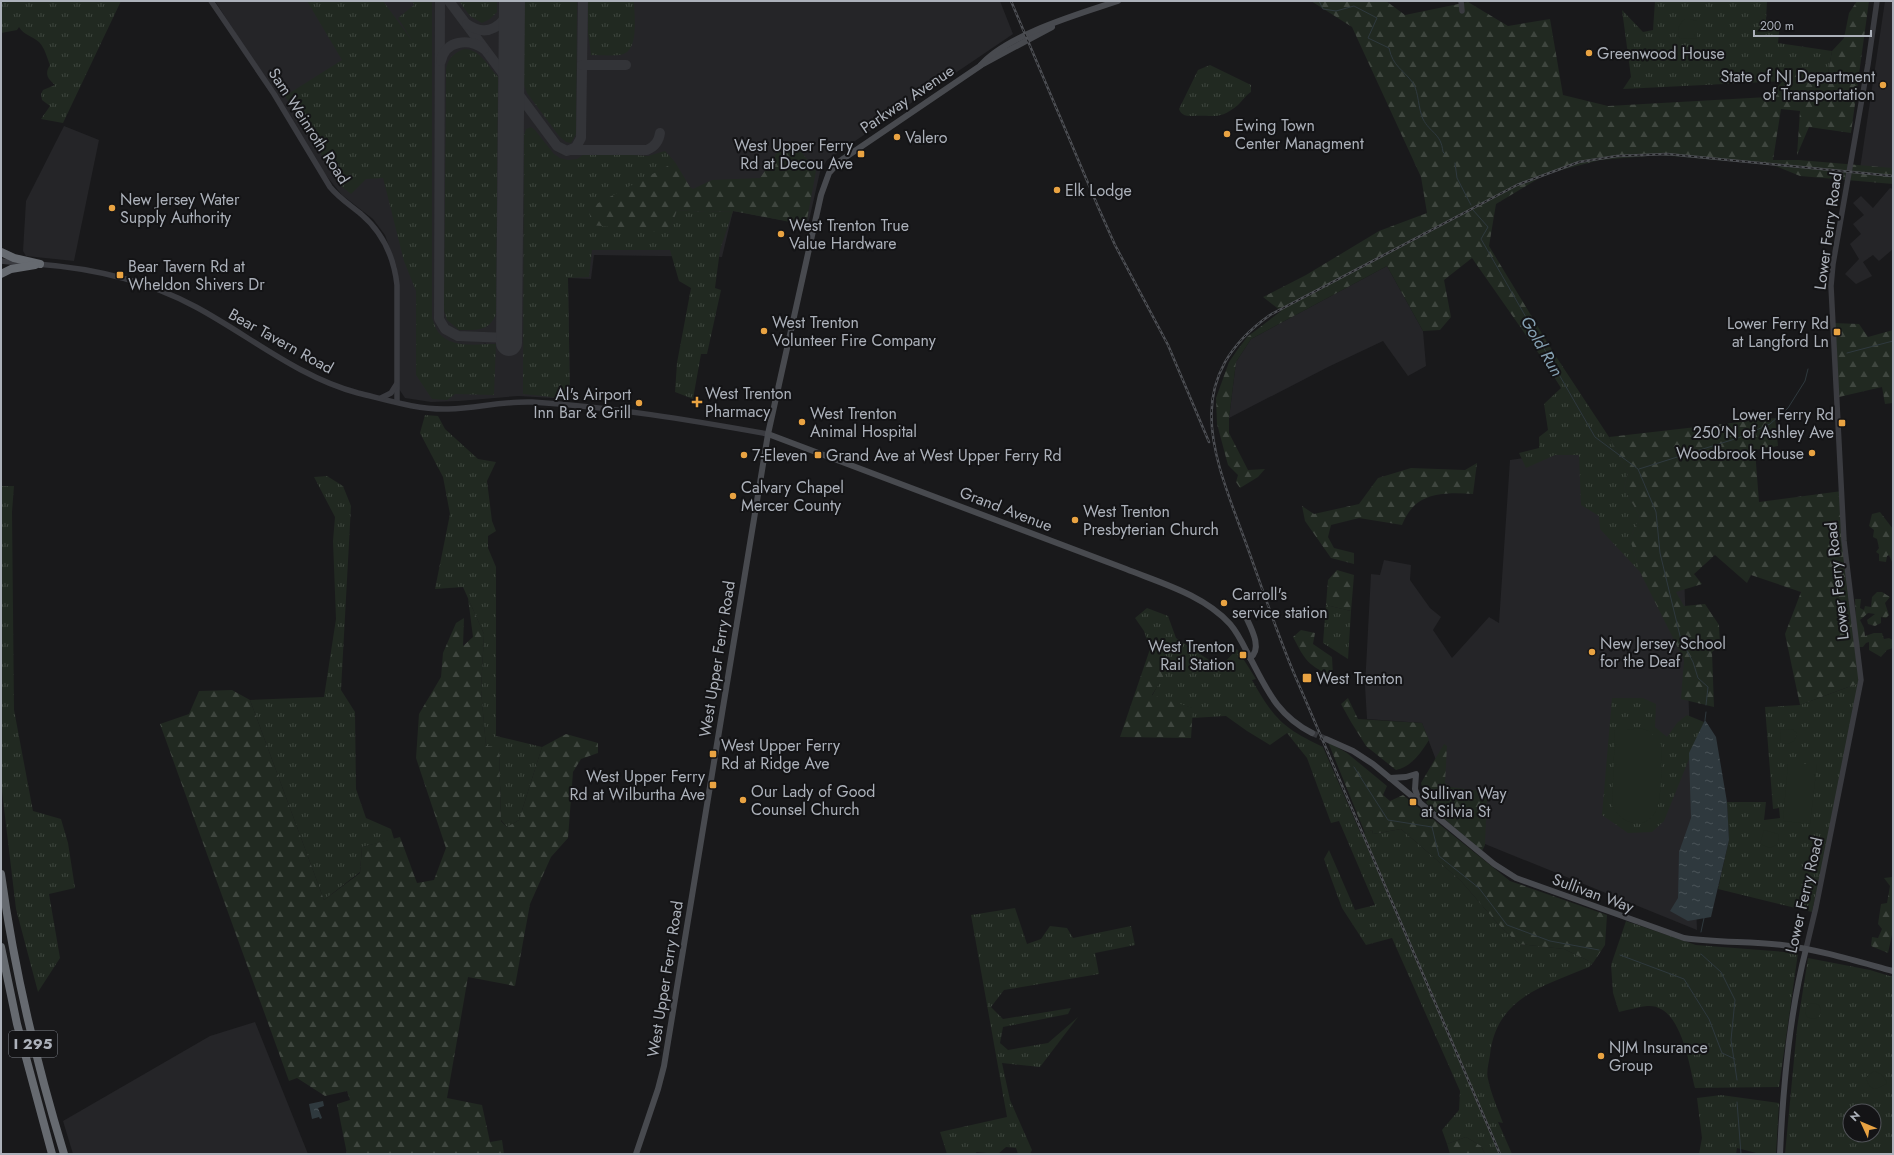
<svg xmlns="http://www.w3.org/2000/svg" width="1894" height="1155" viewBox="0 0 1894 1155" font-family="Jost,sans-serif">
<style>
.built{fill:#252528}
.grass{fill:url(#grass-tufts);fill-rule:evenodd}
.forest{fill:url(#forest-firs)}
.pitch{fill:#212921}
.water{fill:url(#water-ripples)}
.lines{fill:none;stroke-linecap:round;stroke-linejoin:round}
.stream{stroke:#2f393e;stroke-width:1}
.taxiway{stroke:#333438;stroke-width:10}
.runway{stroke:#333438;stroke-width:26}
.secondary-tunnel{stroke:#36373b;stroke-width:6;stroke-dasharray:6 3;stroke-linecap:butt}
.tertiary{stroke:#3a3b40;stroke-width:5.5}
.secondary{stroke:#484a4f;stroke-width:6}
.motorway{stroke:#666a70;stroke-width:8}
.rail-casing{stroke:#4d4f54;stroke-width:2.5}
.rail{stroke:#141416;stroke-width:1;stroke-dasharray:3;stroke-linecap:butt}
.poi-dot{fill:#e9a342;stroke:#141416;stroke-width:1.5}
.labels{text-anchor:middle;dominant-baseline:central;stroke-width:4;stroke-linejoin:round;paint-order:stroke}
.shield{fill:#141416;stroke:#7e8289;stroke-width:1}
.shield-label{font-size:15px;font-weight:bold;fill:#acb1ba}
.poi-label{font-size:16px;fill:#acb1ba;stroke:#141416;text-anchor:start}
.street-label{font-size:16px;fill:#acb1ba;stroke:#141416}
.water-label{font-size:17px;font-style:italic;fill:#85a1b3;stroke:#141416}
</style>
<defs>
<pattern id="grass-tufts" width="24" height="20" patternUnits="userSpaceOnUse"><rect width="24" height="20" fill="#212921"/><path d="M3 7l-1-3M5 7V3M7 7l1-3M15 17l-1-3M17 17v-4M19 17l1-3" fill="none" stroke="#3f463f"/></pattern>
<pattern id="forest-firs" width="22" height="20" patternUnits="userSpaceOnUse"><rect width="22" height="20" fill="#212921"/><path d="M5 1l3.5 6h-7zM16 11l3.5 6h-7z" fill="#3f463f"/></pattern>
<pattern id="water-ripples" width="26" height="14" patternUnits="userSpaceOnUse"><rect width="26" height="14" fill="#2f393e"/><path d="M2 4q2-2 4 0t4 0M15 11q2-2 4 0t4 0" fill="none" stroke="#4a5358"/></pattern>
</defs>
<rect width="100%" height="100%" fill="#19191b"/>
<g class="built">
<path d="M215 1H1000L1013 34 827 160 820 172 808 225 733 211 722 257 594 255 591 279 568 278 570 399 518 396 459 401 431 402 405 398 399 389 397 268 385 235 373 219 342 195 324 173Z"/>
<path d="M1885 1H1893V172L1860 169Z"/>
<path d="M64 126 99 140 74 261 26 256 23 251 26 201Z"/>
<path d="M1890 188 1893 189V249L1879 261 1873 255 1863 262 1872 276 1856 284 1845 274 1859 259 1850 244 1861 234 1853 224 1864 215 1853 203 1861 196 1873 208Z"/>
<path d="M1387 266 1423 331 1426 366 1408 376 1383 341 1328 367 1229 418 1236 362 1251 339Z"/>
<path d="M1679 436 1697 930 1485 844 1454 789 1445 784 1422 723 1367 719 1365 686 1371 574 1380 575 1384 560 1411 565 1410 580 1430 608 1441 617 1433 630 1452 658 1489 617 1499 623 1510 460Z"/>
<path d="M255 1022 308 1154H73L63 1121 210 1036Z"/>
</g>
<g class="grass">
<path d="M1 1H121L63 123 41 119 50 106 42 100 41 94 43 90 55 85C48 79 44 74 50 65 47 58 45 48 39 42 32 36 24 35 19 27L17 30 1 33Z"/>
<path d="M307 1H383L413 42 398 18 414 5 412 1H432V318C434 322 435 328 438 332 451 349 477 344 496 344L494 395 455 394 447 400 432 399 416 375V291L404 261 383 178 366 179 351 194 340 185 285 96 342 60Z"/>
<path d="M459 1H497V12L490 19 482 23 470 16Z"/>
<path d="M524 1H577L576 134 571 143 566 142 559 136 527 93 524 85Z"/>
<path d="M588 1H634C634 16 640 52 620 55 611 56 601 55 591 55L588 33Z"/>
<path d="M1655 1H1767L1766 20 1780 23 1778 43 1832 51 1828 73 1793 71 1783 81 1623 89 1631 77 1622 10 1643 32 1653 30Z"/>
<path d="M464 49C480 49 488 66 498 77L496 314C489 332 476 330 459 330L447 320 444 310 446 69C448 58 454 53 464 49Z"/>
<path d="M1210 65 1251 85V92C1246 95 1242 101 1238 105 1220 120 1215 115 1193 116 1188 116 1181 116 1179 109L1198 70Z"/>
<path d="M531 127 535 130 554 154 560 158 568 160 577 159 587 152 648 156 665 151 675 162 589 209 591 217 669 233 677 210 707 212 733 211 720 250 715 288 721 290 707 354H701L693 399 675 392 677 363 691 288 679 281 670 250H592L589 277 568 278 570 399 523 394 524 135 526 129Z"/>
<path d="M1555 355 1609 437 1628 473 1624 489 1640 516 1630 539 1640 572 1600 529 1599 516 1581 505 1579 455H1555L1526 468 1519 453 1539 448V437L1548 430 1544 404 1561 388 1544 361Z"/>
<path d="M425 415 438 416 445 429 478 459 496 462 487 481 492 521 496 531 488 536V548L496 567V736L542 747 519 820 507 827 501 820 499 747H486L481 690 484 634 463 587 435 589 450 514 443 477 420 433Z"/>
<path d="M327 476 343 486 351 506 341 690 355 712 356 789 366 818 391 829 394 839 362 847 360 872 324 900 250 700 324 697 336 619 333 541 335 517 314 477Z"/>
<path d="M1 486H14L12 512 14 710 33 811 61 819 68 843 75 888 49 894 60 958 38 992 16 909 1 783Z"/>
<path d="M1326 605 1351 611 1348 659 1323 643Z"/>
<path d="M1147 608 1168 616 1176 638 1212 662H1225L1237 649 1256 679 1252 680C1274 719 1283 728 1323 747L1361 834 1372 830 1373 834 1401 829 1461 881 1498 924 1519 944 1564 949 1593 963 1589 967C1543 986 1496 998 1490 1055 1489 1062 1486 1072 1488 1079 1491 1094 1498 1109 1503 1123L1498 1122 1512 1154H1485L1481 1146 1466 1137 1447 1144 1442 1130 1459 1110 1460 1091 1392 938 1366 945 1342 908 1324 859 1329 850 1355 910 1375 905 1339 821 1331 823 1307 758 1287 733 1270 745 1247 731 1226 716 1192 718V708L1152 696 1165 672 1150 649 1144 631 1135 618Z"/>
<path d="M1859 683 1850 740 1812 912 1718 889 1729 840 1727 802H1766L1764 820 1780 818 1779 808 1773 809 1765 707 1800 705Z"/>
<path d="M1612 698H1643L1656 704 1655 727 1667 737 1677 723 1687 715 1704 722 1664 821 1652 832 1628 833 1602 815Z"/>
<path d="M1015 908 1027 944 1041 939 1050 926 1067 928 1073 938 1131 926 1135 945 1095 953 1099 974 1004 990 991 1007 1003 1019 1071 1008 1068 1014 1003 1027 1000 1043 1008 1050 1048 1043 1078 1017 1040 1067 1002 1063 1010 1100 1032 1150 1030 1154H1018L1016 1148 1006 1147 998 1154 976 1152 977 1154H947L940 1132 1007 1117 971 915Z"/>
<path d="M1626 921 1696 945 1798 953 1779 1087 1695 1088C1689 1065 1681 1003 1647 1006 1638 1007 1628 1010 1619 1012L1613 993 1611 965Z"/>
<path d="M1808 958 1870 970 1893 977V1154H1785L1797 1028ZM1850 1111H1874V1135H1850Z"/>
<path d="M1721 1095 1779 1103 1776 1154H1760L1737 1148 1736 1154H1699L1702 1138 1697 1098Z"/>
</g>
<g class="forest">
<path d="M1311 1H1386L1405 15 1468 2 1508 26 1550 19 1563 95 1608 106 1768 97 1793 70 1828 73 1832 51 1844 38 1849 13 1857 1H1869L1851 133 1809 127 1797 155 1800 111 1781 109 1773 160H1799L1893 168V184L1800 176 1773 165 1660 155 1600 160 1546 174 1496 204 1489 246 1555 355 1544 361 1472 258 1444 280 1451 317 1440 330 1423 331 1387 266 1251 339 1236 362 1229 418V433L1248 470 1265 469 1258 477 1240 488 1236 482 1238 475 1228 465 1217 424 1216 398 1229 362 1238 349 1247 337 1281 311 1263 297 1306 275 1379 231 1427 213 1421 177 1352 27Z"/>
<path d="M783 144 796 145 816 171 806 225 733 211 707 212 677 210 669 233 591 225 589 208 675 162 690 187 693 189 712 180 760 178Z"/>
<path d="M1833 323 1859 324 1868 337 1893 330V403L1885 404 1882 387 1839 397Z"/>
<path d="M1775 418 1778 446 1755 450 1759 502 1842 491 1859 683 1800 705 1785 634 1801 592 1751 575 1747 583 1715 555 1694 574 1702 584 1676 592 1684 606 1705 604 1719 625 1720 645 1712 652 1714 707 1681 699 1684 660 1640 572 1630 539 1640 516 1624 489 1628 473 1609 437Z"/>
<path d="M1477 463 1473 494C1442 492 1415 492 1402 525L1359 518 1331 525 1328 537 1334 548 1354 553V564L1331 558 1305 521 1302 506 1314 514 1359 504 1378 478 1411 468 1465 470Z"/>
<path d="M1880 512 1893 529V564L1889 555 1887 556 1886 562 1879 561V554L1876 552 1879 548 1877 539 1873 537 1874 530 1869 526 1872 514Z"/>
<path d="M1337 570 1354 575 1351 611 1326 605 1328 580Z"/>
<path d="M1877 592H1882L1890 597 1885 603 1889 615 1886 618 1881 617V623L1875 626 1868 624 1867 620 1875 614 1868 613 1860 620 1864 628 1865 636 1874 633H1882L1884 639 1889 638 1893 640V648L1887 650 1881 657 1869 650V642L1866 643 1863 647H1857L1855 599H1861L1860 608 1864 610 1865 606 1871 607 1872 597Z"/>
<path d="M468 598 484 634 481 690 486 746 499 747 501 821 507 827 519 820 542 747 566 734 598 743V753L581 759 573 772 568 838 551 857 530 904 515 986 468 977 447 1098 482 1105 490 1142 502 1140 504 1154H347L337 1104 350 1100 347 1091 325 1096 297 1078 289 1081 160 724 189 714 199 691 232 690 250 700 324 900 360 873 362 847 400 837 417 883 434 880 446 848 416 758 419 714 441 677 443 653 456 623 464 618 463 646 473 637Z"/>
<path d="M1301 630 1315 633 1313 644 1332 657 1333 676C1308 666 1305 660 1293 637Z"/>
<path d="M1150 649 1166 672 1152 695 1193 708 1191 738 1120 737Z"/>
<path d="M1348 698 1358 719 1422 723 1429 740C1421 753 1411 767 1396 770L1366 746 1351 722 1341 704Z"/>
<path d="M1328 742 1347 753 1387 786 1383 795 1390 801 1403 795 1510 881 1607 915 1605 945 1593 963 1564 949 1519 944 1498 924 1461 881 1401 829 1373 834 1372 830 1365 833Z"/>
<path d="M1444 744 1447 746 1445 783 1450 787 1487 792 1485 845 1482 851 1427 804 1421 783Z"/>
<path d="M1893 873V930L1888 953 1871 946 1872 937 1878 938 1882 929 1878 924 1881 904 1887 903 1890 886 1884 878 1892 877Z"/>
<path d="M1466 1137 1481 1146 1485 1154H1450L1447 1144Z"/>
</g>
<g class="pitch">
<path d="M1685 19H1690L1697 21V38L1680 39C1676 31 1678 25 1685 19Z"/>
<path d="M1640 728 1649 731 1661 744C1663 753 1661 800 1657 809 1646 832 1623 825 1612 806L1615 730H1627Z"/>
<path d="M1793 729 1797 734 1794 741 1788 744 1781 743 1780 730Z"/>
<path d="M1788 764H1817L1810 824 1783 821Z"/>
<path d="M1764 830 1778 834 1779 842 1776 845 1770 848 1760 844Z"/>
<circle cx="1813" cy="1011" r="8"/>
<path d="M1874 1071 1881 1074 1887 1082 1886 1084 1876 1089C1869 1088 1866 1082 1867 1076Z"/>
</g>
<g class="water">
<path d="M1705 720 1716 737 1727 802 1729 840 1711 917 1688 921 1670 911 1678 898 1679 852 1691 818 1689 753Z"/>
<path d="M323 1101 324 1106 318 1108 322 1118 320 1119 319 1117 312 1119 309 1104Z"/>
</g>
<g class="lines">
<g class="stream">
<path d="M1319 1 1323 9 1336 11 1354 6 1377 18 1368 38 1389 48C1393 67 1403 69 1413 83 1419 93 1418 108 1423 119 1430 133 1441 133 1443 152L1445 154"/>
<path d="M1455 163 1457 178 1471 205"/>
<path d="M1473 210 1488 227 1481 239 1595 437 1638 469 1656 512 1660 553 1681 640 1693 662 1698 678 1708 687 1706 705"/>
<path d="M1847 353 1893 341"/>
<path d="M1639 469 1738 438 1770 424 1788 408 1805 381 1808 369"/>
<path d="M1705 720 1706 712"/>
<path d="M1354 767 1388 820 1432 827 1439 856 1479 888 1507 925 1550 941 1599 950"/>
<path d="M1701 932 1704 918"/>
<path d="M1701 954 1721 972 1735 1000 1731 1040 1737 1080"/>
<path d="M1620 955 1684 979 1709 1019 1722 1053 1735 1059"/>
<path d="M1737 1102 1741 1154"/>
</g>
<g class="taxiway">
<path d="M440 1 439 319 445 329 458 336 509 338"/>
<path d="M449 1 557 146 567 151 576 147 581 138 583 1"/>
<path d="M467 24C488 39 504 25 512 5"/>
<path d="M441 61C445 40 469 38 484 49"/>
<path d="M582 65H626"/>
<path d="M570 150H647C654 147 659 141 660 133"/>
</g>
<path class="runway" d="M509 343 512 1"/>
<path class="secondary-tunnel" d="M1312 733 1326 739"/>
<g class="tertiary">
<path d="M211 1 274 94 330 187C339 198 350 205 361 214 382 232 394 257 397 285V402"/>
<path d="M1461 1 1462 11"/>
<path d="M1 261 21 263"/>
<path d="M37 264C91 268 148 281 196 307 250 336 298 377 358 393 387 400 418 410 448 409 477 408 504 401 532 402 612 407 690 420 768 434"/>
<path d="M381 398 391 393 396 385"/>
<path d="M1806 949 1816 907 1861 680 1844 541 1831 286 1833 264 1868 64 1877 1"/>
</g>
<g class="secondary">
<path d="M981 65 1052 27"/>
<path d="M768 434 1126 569C1161 583 1204 595 1230 624 1237 632 1242 642 1247 652 1266 687 1275 714 1312 733"/>
<path d="M1246 617C1251 628 1263 649 1250 658"/>
<path d="M1326 739 1353 751 1373 764 1494 864 1516 878 1684 938C1717 943 1750 941 1782 945 1820 950 1856 961 1893 971"/>
<path d="M1390 778 1406 777 1416 774 1415 789 1419 801"/>
<path d="M636 1154 658 1089 664 1066 768 434 821 195 829 173 840 161 980 66C1006 35 1079 14 1118 1"/>
<path d="M1780 1154C1783 1086 1789 1015 1806 949"/>
</g>
<g class="motorway">
<path d="M1 252 14 258 40 264"/>
<path d="M1 274 11 269 35 265"/>
<path d="M1 874C14 969 36 1062 64 1154"/>
<path d="M1 947 17 1024 52 1154"/>
</g>
<g class="rail-casing">
<g id="rail">
<path d="M1011 1 1099 209 1115 245 1168 345 1209 442"/>
<path d="M1500 1154 1293 671C1276 630 1262 588 1247 546 1215 458 1177 381 1270 315L1517 185 1579 162 1617 156 1667 154 1893 176"/>
</g>
</g>
<use href="#rail" class="rail"/>
</g>
<g class="poi-dot">
<circle cx="1589" cy="53" r="4"/>
<circle cx="1883" cy="85" r="4"/>
<circle cx="1227" cy="134" r="4"/>
<circle cx="897" cy="137" r="4"/>
<rect x="857" y="150" width="8" height="8" rx="2"/>
<circle cx="1057" cy="190" r="4"/>
<circle cx="112" cy="208" r="4"/>
<circle cx="781" cy="234" r="4"/>
<rect x="116" y="271" width="8" height="8" rx="2"/>
<circle cx="764" cy="331" r="4"/>
<rect x="1833" y="328" width="8" height="8" rx="2"/>
<path d="M695 396h4v4h4v4h-4v4h-4v-4h-4v-4h4z"/>
<circle cx="639" cy="403" r="4"/>
<circle cx="802" cy="422" r="4"/>
<rect x="1838" y="419" width="8" height="8" rx="2"/>
<circle cx="1812" cy="453" r="4"/>
<circle cx="744" cy="455" r="4"/>
<rect x="814" y="451" width="8" height="8" rx="2"/>
<circle cx="733" cy="496" r="4"/>
<circle cx="1075" cy="520" r="4"/>
<circle cx="1224" cy="603" r="4"/>
<circle cx="1592" cy="652" r="4"/>
<rect x="1239" y="651" width="8" height="8" rx="2"/>
<rect x="1302" y="673" width="10" height="10" rx="2"/>
<rect x="709" y="750" width="8" height="8" rx="2"/>
<rect x="709" y="781" width="8" height="8" rx="2"/>
<circle cx="743" cy="800" r="4"/>
<rect x="1409" y="798" width="8" height="8" rx="2"/>
<circle cx="1601" cy="1056" r="4"/>
</g>
<g class="labels">
<rect class="shield" x="9" y="1031" width="48" height="26" rx="3"/>
<g class="shield-label">
<text x="33" y="1044">I 295</text>
</g>
<g class="poi-label">
<text x="1597" y="53">Greenwood House</text>
<text x="1875" y="76" text-anchor="end">State of NJ Department<tspan x="1875" dy="18">of Transportation</tspan></text>
<text x="1235" y="125">Ewing Town<tspan x="1235" dy="18">Center Managment</tspan></text>
<text x="905" y="137">Valero</text>
<text x="853" y="145" text-anchor="end">West Upper Ferry<tspan x="853" dy="18">Rd at Decou Ave</tspan></text>
<text x="1065" y="190">Elk Lodge</text>
<text x="120" y="199">New Jersey Water<tspan x="120" dy="18">Supply Authority</tspan></text>
<text x="789" y="225">West Trenton True<tspan x="789" dy="18">Value Hardware</tspan></text>
<text x="128" y="266">Bear Tavern Rd at<tspan x="128" dy="18">Wheldon Shivers Dr</tspan></text>
<text x="772" y="322">West Trenton<tspan x="772" dy="18">Volunteer Fire Company</tspan></text>
<text x="1829" y="323" text-anchor="end">Lower Ferry Rd<tspan x="1829" dy="18">at Langford Ln</tspan></text>
<text x="705" y="393">West Trenton<tspan x="705" dy="18">Pharmacy</tspan></text>
<text x="631" y="394" text-anchor="end">Al's Airport<tspan x="631" dy="18">Inn Bar &amp; Grill</tspan></text>
<text x="810" y="413">West Trenton<tspan x="810" dy="18">Animal Hospital</tspan></text>
<text x="1834" y="414" text-anchor="end">Lower Ferry Rd<tspan x="1834" dy="18">250'N of Ashley Ave</tspan></text>
<text x="1804" y="453" text-anchor="end">Woodbrook House</text>
<text x="752" y="455">7-Eleven</text>
<text x="826" y="455">Grand Ave at West Upper Ferry Rd</text>
<text x="741" y="487">Calvary Chapel<tspan x="741" dy="18">Mercer County</tspan></text>
<text x="1083" y="511">West Trenton<tspan x="1083" dy="18">Presbyterian Church</tspan></text>
<text x="1232" y="594">Carroll's<tspan x="1232" dy="18">service station</tspan></text>
<text x="1600" y="643">New Jersey School<tspan x="1600" dy="18">for the Deaf</tspan></text>
<text x="1235" y="646" text-anchor="end">West Trenton<tspan x="1235" dy="18">Rail Station</tspan></text>
<text x="1316" y="678">West Trenton</text>
<text x="721" y="745">West Upper Ferry<tspan x="721" dy="18">Rd at Ridge Ave</tspan></text>
<text x="705" y="776" text-anchor="end">West Upper Ferry<tspan x="705" dy="18">Rd at Wilburtha Ave</tspan></text>
<text x="751" y="791">Our Lady of Good<tspan x="751" dy="18">Counsel Church</tspan></text>
<text x="1421" y="793">Sullivan Way<tspan x="1421" dy="18">at Silvia St</tspan></text>
<text x="1609" y="1047">NJM Insurance<tspan x="1609" dy="18">Group</tspan></text>
</g>
<g class="street-label">
<text transform="translate(907 99) rotate(-34)">Parkway Avenue</text>
<text transform="translate(309 126) rotate(57)">Sam Weinroth Road</text>
<text transform="translate(1828 231) rotate(-82)">Lower Ferry Road</text>
<text transform="translate(281 341) rotate(29)">Bear Tavern Road</text>
<text transform="translate(1006 509) rotate(21)">Grand Avenue</text>
<text transform="translate(1837 581) rotate(-96)">Lower Ferry Road</text>
<text transform="translate(717 659) rotate(-81)">West Upper Ferry Road</text>
<text transform="translate(1593 893) rotate(20)">Sullivan Way</text>
<text transform="translate(1804 895) rotate(-77)">Lower Ferry Road</text>
<text transform="translate(665 979) rotate(-81)">West Upper Ferry Road</text>
</g>
<g class="water-label">
<text transform="translate(1542 346) rotate(60)">Gold Run</text>
</g>
</g>
<rect width="1894" height="1155" fill="none" stroke="#acb1ba" stroke-width="4"/>
<g transform="translate(1862 1123) rotate(314)"><circle r="19" fill="#141416" stroke="#515358"/>
<path d="M0-3L7 15L0 10L-7 15Z" fill="#e9a342"/>
<text y="-6" font-size="11" font-weight="bold" text-anchor="middle" fill="#acb1ba">N</text>
</g>
<path d="M1754 30v6h117v-6" fill="none" stroke="#acb1ba" stroke-width="2"/>
<text x="1760" y="30" font-size="12" fill="#acb1ba" stroke="#141416" stroke-width="3" paint-order="stroke">200 m</text>
</svg>
